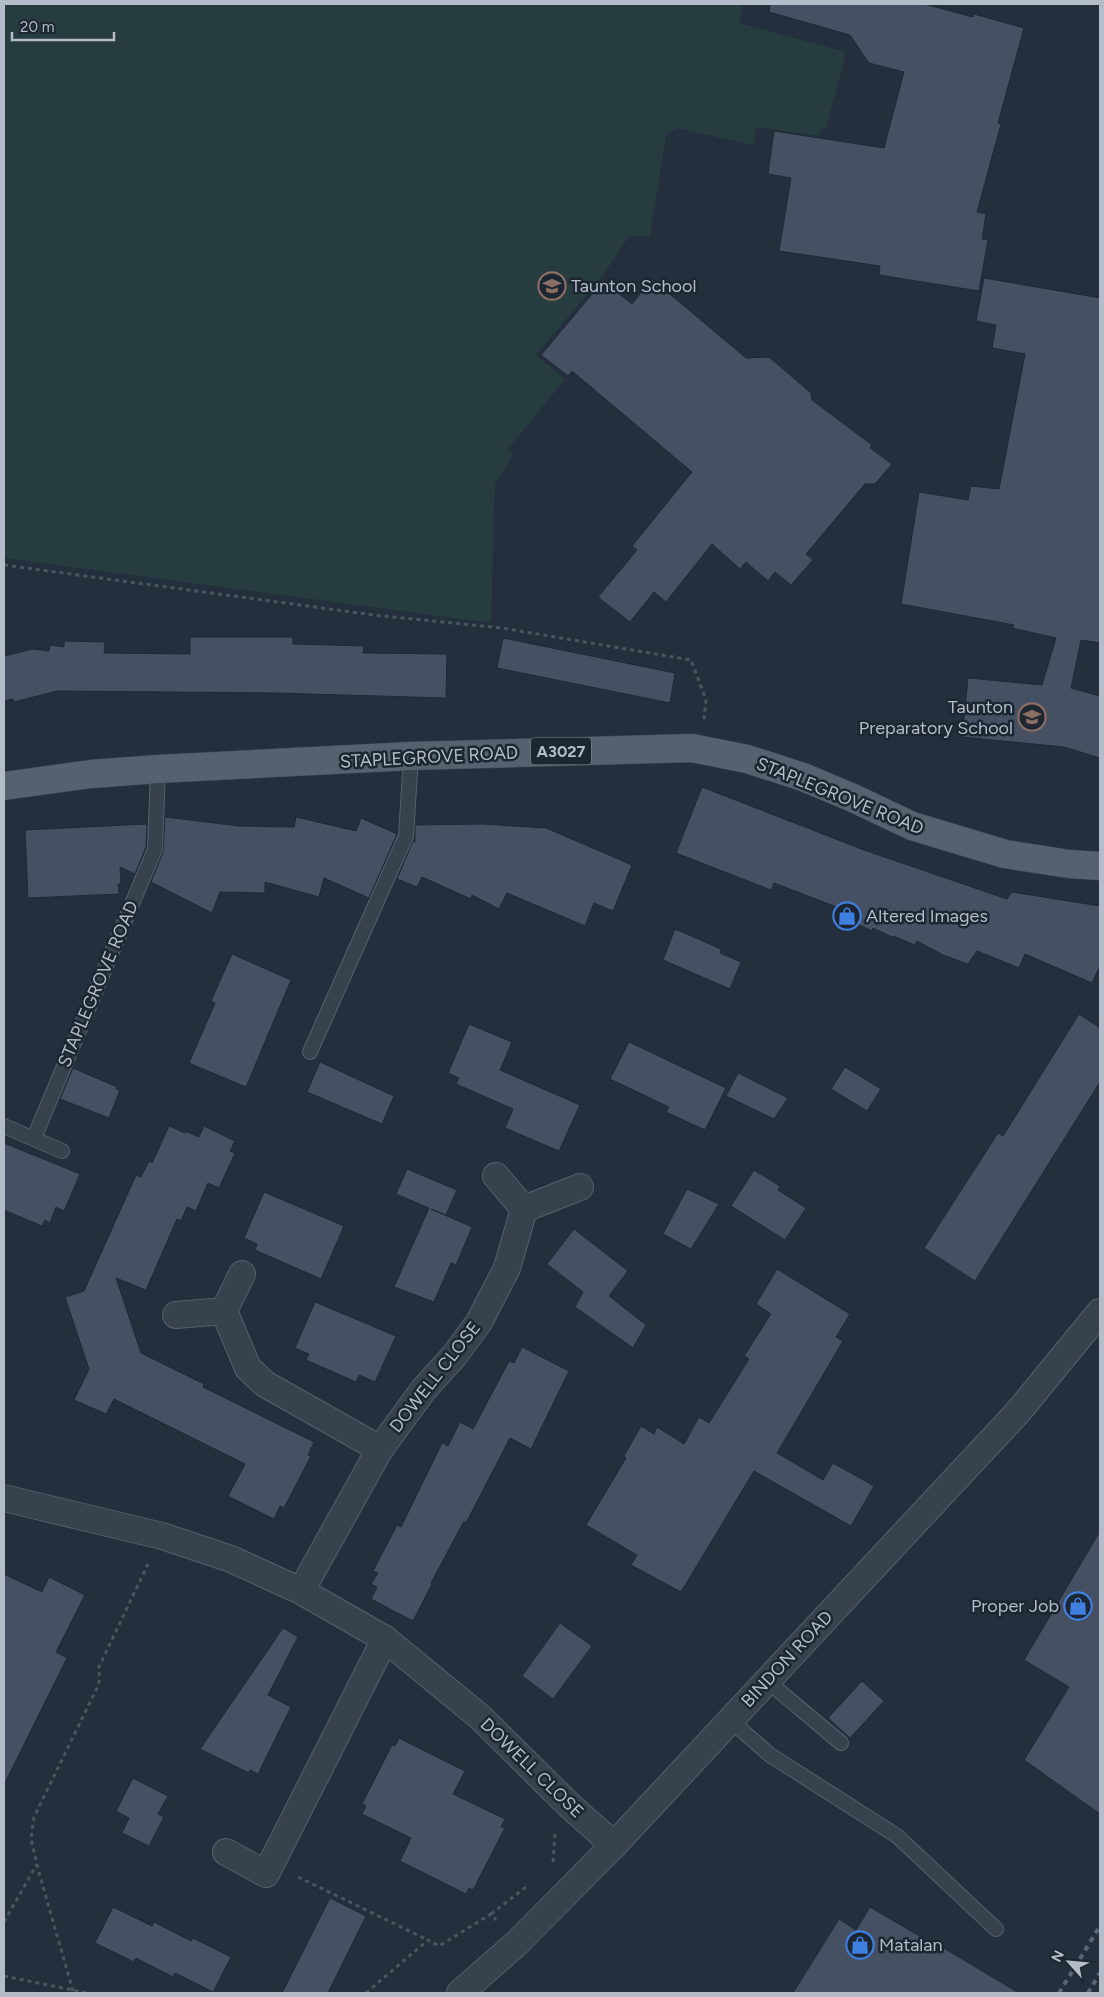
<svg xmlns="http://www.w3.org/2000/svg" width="1104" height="1997" viewBox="0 0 1104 1997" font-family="Figtree,sans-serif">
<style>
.park{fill:#263c3f}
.building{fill:#455162;stroke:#1f2835}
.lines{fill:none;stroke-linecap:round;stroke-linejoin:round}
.lane-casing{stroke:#565f6c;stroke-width:16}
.street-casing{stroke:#565f6c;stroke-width:28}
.primary-casing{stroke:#414a57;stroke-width:29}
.path{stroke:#44595c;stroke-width:3;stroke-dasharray:4 4;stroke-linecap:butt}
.lane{stroke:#38414e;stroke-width:14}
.street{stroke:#38414e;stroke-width:26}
.primary{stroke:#56606e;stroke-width:28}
.rail{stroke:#5a6575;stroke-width:4;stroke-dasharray:5 5;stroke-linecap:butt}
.labels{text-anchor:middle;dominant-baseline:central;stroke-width:5;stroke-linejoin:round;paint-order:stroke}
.shield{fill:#1d2633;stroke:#878f9c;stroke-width:1}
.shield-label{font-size:16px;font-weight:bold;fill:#b4bcc9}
.poi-label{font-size:18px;fill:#b4bcc9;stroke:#1d2633;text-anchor:start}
.street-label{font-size:18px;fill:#b4bcc9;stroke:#1d2633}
</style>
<rect width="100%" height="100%" fill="#242f3e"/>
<path class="park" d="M4 4H743L739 23 846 52 826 129H820L819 136 756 127 753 145 676 128 666 136 650 236H629L602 277 536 355 565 379 508 449 514 454 495 483 491 623 4 558Z"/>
<g class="building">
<path d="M770 4H924L973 17 974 14 1024 28 998 123 1001 124 977 212 986 214 982 239 988 240 979 291 879 275 880 266 779 251 791 178 768 174 774 131 884 148 904 72 869 63 850 35 769 12Z"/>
<path d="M984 278 1100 298V643L1081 640 1071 688 1100 696V758L1064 747 962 737 968 678 1042 685 1056 638 1012 628 1014 625 901 604 919 492 968 500 971 486 999 489 1025 354 992 348 996 325 976 321Z"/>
<path d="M652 279 746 358 769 357 811 393 812 400 872 445 870 448 892 464 875 484H865L806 554 813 560 791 585 775 572 768 581 746 562 740 569 712 544 666 602 654 592 630 622 598 597 637 550 632 546 692 472 572 371 568 376 541 355 603 281 632 304Z"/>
<path d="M190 637H293V644L364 646 363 653 447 654 446 698 275 693 57 691 14 702 13 699 4 701V656L33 649 49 651 50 645 64 647V641L105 642 104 653 190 654Z"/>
<path d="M503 638 675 673 670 703 497 668Z"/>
<path d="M702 787 864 850 1007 899 1012 892 1100 906V966L1092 983 1025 954 1019 968 977 951 968 964 943 955 917 941 915 945 893 936 892 937 873 928 872 931 839 915 842 909 774 883 771 890 676 853Z"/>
<path d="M165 817 239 826 294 827 296 817 356 831 361 818 397 834 369 898 324 878 319 897 265 882V893L220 892 212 913 151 882 163 852Z"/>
<path d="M147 824 146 847 135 874 120 867 121 884H118L119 894 28 898 25 830Z"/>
<path d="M482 824 546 828 632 865 613 911 594 903 585 926 507 893 499 909 472 895 471 899 422 877 417 887 397 879 413 841 415 842V825Z"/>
<path d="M675 929 721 949 720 953 741 962 730 989 663 960Z"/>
<path d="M232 954 291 980 246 1087 189 1063 215 1003 211 1001Z"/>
<path d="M1079 1014 1100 1028V1082L975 1281 924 1248 998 1133 1003 1136Z"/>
<path d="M469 1024 512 1042 500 1070 580 1105 559 1151 505 1128 513 1109 456 1084 459 1078 448 1073Z"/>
<path d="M629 1042 726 1088 705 1130 666 1112 669 1107 610 1079Z"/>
<path d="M320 1062 394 1096 382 1124 307 1092Z"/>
<path d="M845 1067 881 1089 867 1111 831 1089Z"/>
<path d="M73 1068 117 1087 116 1089 120 1090 109 1118 60 1099Z"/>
<path d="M738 1073 788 1098 774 1119 726 1096Z"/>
<path d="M169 1126 185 1133V1131L199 1137 204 1126 235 1141 230 1151 235 1153 219 1188 208 1183 196 1211 187 1207 181 1221 177 1219 146 1290 116 1278 141 1353 204 1384 203 1387 314 1442 308 1455 311 1456 284 1508 280 1506 274 1519 228 1496 245 1464 114 1399 106 1414 74 1400 89 1369 65 1297 84 1291 136 1175 141 1177 149 1161 152 1163Z"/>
<path d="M4 1143 80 1174 64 1211 56 1207 50 1223 45 1220 42 1226 4 1210Z"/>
<path d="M407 1169 457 1190 446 1215 431 1209 472 1227 456 1265 451 1263 434 1302 394 1287 429 1208 396 1194Z"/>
<path d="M754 1170 780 1186 778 1190 806 1208 785 1240 731 1206Z"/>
<path d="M687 1189 719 1204 691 1249 663 1234Z"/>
<path d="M264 1192 344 1226 321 1279 255 1250 257 1244 244 1238Z"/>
<path d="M574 1229 628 1271 609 1296 646 1325 633 1348 575 1307 583 1292 547 1264Z"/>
<path d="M777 1269 850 1314 836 1337 843 1341 777 1453 823 1480 833 1463 874 1486 851 1526 754 1471 681 1592 631 1565 637 1555 586 1525 626 1458 624 1456 641 1426 654 1434 657 1427 684 1444 699 1417 709 1423 749 1359 744 1356 771 1314 756 1304Z"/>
<path d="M315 1302 396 1336 375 1382 359 1375 356 1382 306 1360 309 1354 295 1348Z"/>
<path d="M522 1347 569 1371 531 1449 510 1438 466 1523 464 1521 431 1583 432 1584 413 1621 371 1599 377 1587 371 1584 378 1573 373 1571 397 1525 401 1527 442 1443 448 1446 460 1422 473 1429 509 1361 514 1363Z"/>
<path d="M1100 1531V1814L1024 1760 1069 1687 1024 1660Z"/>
<path d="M4 1574 42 1592 49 1577 85 1595 56 1652 67 1658 4 1785Z"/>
<path d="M560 1623 592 1646 553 1699 522 1676Z"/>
<path d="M283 1628 298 1637 268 1695 291 1707 258 1774 250 1770 249 1773 200 1749Z"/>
<path d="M862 1681 884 1701 850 1738 828 1718Z"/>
<path d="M399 1738 465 1771 453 1794 505 1819 501 1827 505 1828 473 1890 469 1888 466 1894 400 1861 411 1838 362 1814 366 1806 362 1804 392 1745 395 1746Z"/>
<path d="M133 1778 168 1796 158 1814 164 1817 149 1846 122 1833 129 1818 116 1811Z"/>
<path d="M330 1898 366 1916 328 1993H282Z"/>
<path d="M113 1907 152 1926 154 1922 191 1941 193 1938 231 1957 213 1992 175 1973 173 1977 136 1958 134 1962 95 1943Z"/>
<path d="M870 1907 926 1940 927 1938 1019 1993H793L839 1919 856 1930Z"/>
</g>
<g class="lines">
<g class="lane-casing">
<g id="lane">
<path d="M310 1052 406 836 411 756"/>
<path d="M4 1126 62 1151"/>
<path d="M34 1138 155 849 158 769"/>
<path d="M766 1680 841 1743"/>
<path d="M730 1720 770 1755 897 1836 996 1929"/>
</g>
</g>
<g class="street-casing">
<g id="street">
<path d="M496 1176 524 1209"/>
<path d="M524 1209 580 1187"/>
<path d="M242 1274 224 1311 248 1368 265 1384 380 1449"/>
<path d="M176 1315 224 1311"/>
<path d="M4 1498 162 1536 231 1559 301 1591 385 1639 435 1680 480 1717 570 1806 614 1845"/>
<path d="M301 1591 380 1449 424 1389 454 1356 479 1322 507 1268 524 1209"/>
<path d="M226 1852 266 1874 385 1639"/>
<path d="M460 1993 517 1943 614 1845 1018 1412 1100 1312"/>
</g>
</g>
<g class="primary-casing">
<path id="primary" d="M4 786 91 774 158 769 411 756 692 748 747 759 803 777 853 798 912 826 1005 854 1069 864 1100 866"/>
</g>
<g class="path">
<path d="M4 565 374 615 502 628 691 660 706 700 704 720"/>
<path d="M553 1862 555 1833"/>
<path d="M298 1877 428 1940"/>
<path d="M491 1914 526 1887"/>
<path d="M4 1922 37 1864"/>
<path d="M4 1976 87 1993"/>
<path d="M73 1991 38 1869 31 1839 34 1817 98 1686 100 1677 98 1669 148 1564"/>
<path d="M366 1993 428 1940 439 1946 491 1914 496 1920"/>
</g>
<use href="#lane" class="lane"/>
<use href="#street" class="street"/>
<use href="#primary" class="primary"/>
<g class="rail">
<path d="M1059 1993 1100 1926"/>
<path d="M1088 1993 1100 1973"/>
</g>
</g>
<defs>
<g id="school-ring" transform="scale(1.4375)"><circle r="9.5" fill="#1d2633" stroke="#8d6e63" stroke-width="1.5"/><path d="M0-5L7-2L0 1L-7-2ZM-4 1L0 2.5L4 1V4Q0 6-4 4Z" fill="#8d6e63"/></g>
<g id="shop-ring" transform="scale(1.4375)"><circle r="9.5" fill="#1d2633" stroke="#3f7fe0" stroke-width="1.5"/><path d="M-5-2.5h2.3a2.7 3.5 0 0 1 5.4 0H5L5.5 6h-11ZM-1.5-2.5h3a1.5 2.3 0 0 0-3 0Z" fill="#3f7fe0"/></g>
</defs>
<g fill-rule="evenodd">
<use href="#school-ring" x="552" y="286"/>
<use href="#school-ring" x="1032" y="717"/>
<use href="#shop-ring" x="847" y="916"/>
<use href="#shop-ring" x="1078" y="1606"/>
<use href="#shop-ring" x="860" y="1945"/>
</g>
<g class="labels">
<rect class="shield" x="531" y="737.5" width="60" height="27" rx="4"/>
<g class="shield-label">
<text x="561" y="751">A3027</text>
</g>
<g class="poi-label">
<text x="571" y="286">Taunton School</text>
<text x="1013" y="707" text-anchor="end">Taunton<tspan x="1013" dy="21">Preparatory School</tspan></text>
<text x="866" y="916">Altered Images</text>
<text x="1059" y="1606" text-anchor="end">Proper Job</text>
<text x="879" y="1945">Matalan</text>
</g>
<g class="street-label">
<text transform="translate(429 757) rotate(-3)">STAPLEGROVE ROAD</text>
<text transform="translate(840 796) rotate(22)">STAPLEGROVE ROAD</text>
<text transform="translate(98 984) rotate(-67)">STAPLEGROVE ROAD</text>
<text transform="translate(435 1377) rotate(-52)">DOWELL CLOSE</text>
<text transform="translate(787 1659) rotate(-47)">BINDON ROAD</text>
<text transform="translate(532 1768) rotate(44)">DOWELL CLOSE</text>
</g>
</g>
<rect width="1104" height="1997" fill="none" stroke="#b4bcc9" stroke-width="10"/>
<g transform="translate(1069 1962) rotate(297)" stroke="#1d2633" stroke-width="4" paint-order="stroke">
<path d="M0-4L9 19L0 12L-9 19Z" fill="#b4bcc9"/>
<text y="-8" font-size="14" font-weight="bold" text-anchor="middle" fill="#b4bcc9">N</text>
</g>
<path d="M12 32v8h102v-8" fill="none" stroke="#b4bcc9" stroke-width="2.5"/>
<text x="20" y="32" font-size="15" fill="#b4bcc9" stroke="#1d2633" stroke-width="4" paint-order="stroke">20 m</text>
</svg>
